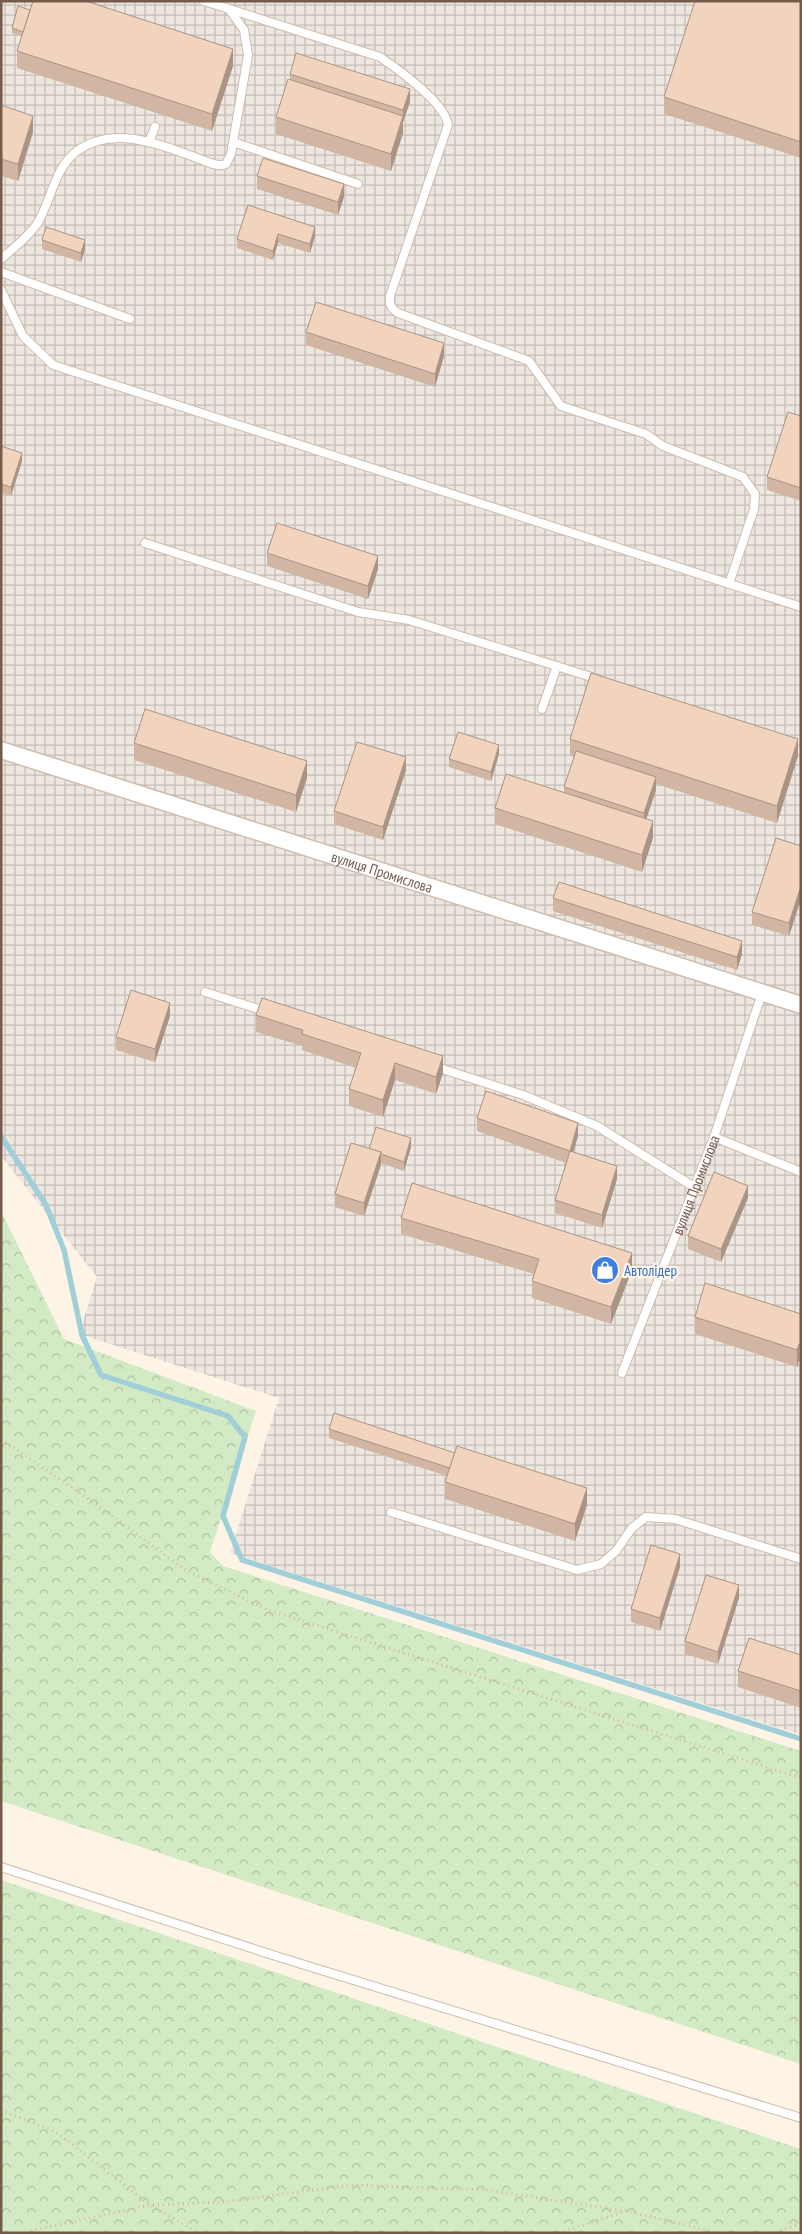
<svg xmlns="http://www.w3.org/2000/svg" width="802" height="2234" viewBox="0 0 802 2234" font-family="'PT Sans Narrow',sans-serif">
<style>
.industrial{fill:url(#industrial-grid)}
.forest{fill:url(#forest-crowns)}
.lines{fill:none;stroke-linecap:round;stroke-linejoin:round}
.stream{stroke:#a0cfd9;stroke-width:5.5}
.lane-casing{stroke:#cfbcac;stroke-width:10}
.street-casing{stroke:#cfbcac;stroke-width:19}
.path{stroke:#d8b7a0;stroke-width:3;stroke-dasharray:1 4;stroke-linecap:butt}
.lane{stroke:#fff;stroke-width:8}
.street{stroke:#fff;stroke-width:16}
.wall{fill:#d0b6a3}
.shaded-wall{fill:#a99485}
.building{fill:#f2d4be;stroke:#a99485}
.labels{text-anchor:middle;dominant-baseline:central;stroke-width:4.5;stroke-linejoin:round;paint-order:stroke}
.street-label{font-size:15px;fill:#775b4a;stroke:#fff8ed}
.shop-label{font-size:15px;fill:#366cbe;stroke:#fff8ed;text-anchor:start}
</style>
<defs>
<pattern id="industrial-grid" width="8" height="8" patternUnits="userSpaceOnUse" patternTransform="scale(1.25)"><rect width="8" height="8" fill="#ede7e0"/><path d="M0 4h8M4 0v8" fill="none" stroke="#c5beb8"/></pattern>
<pattern id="forest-crowns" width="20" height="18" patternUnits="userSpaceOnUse" patternTransform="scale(1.25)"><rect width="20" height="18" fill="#d3ebc4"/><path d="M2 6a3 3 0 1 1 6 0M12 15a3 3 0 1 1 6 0" fill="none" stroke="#b0c1a1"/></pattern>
</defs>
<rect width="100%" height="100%" fill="#fdf4e6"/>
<path class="industrial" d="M1 1H801V1735L230 1553 279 1398 79 1334 97 1277 1 1156Z"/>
<g class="forest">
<path d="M1 1211 64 1339 256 1411 210 1552 223 1566 801 1751V2064L1 1801Z"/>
<path d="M1 1880 801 2149V2233H1Z"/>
</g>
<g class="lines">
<path class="stream" d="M1 1136 46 1205 64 1250 82 1335 101 1375 228 1416 245 1437 223 1516 242 1560 801 1739"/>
<g class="lane-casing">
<g id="lane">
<path d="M204 1 380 57C399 70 445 103 448 125L390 296C389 305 391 308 398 313L529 361 561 406 646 434 663 446 743 477 755 494 754 509 729 584"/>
<path d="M149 142 155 127"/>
<path d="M233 142 358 184"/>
<path d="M1 259C14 248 27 238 37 224 51 202 54 168 77 151 113 125 160 144 197 158 206 161 218 168 226 164L231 154 248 55 244 30 229 9"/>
<path d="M1 272 130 319"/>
<path d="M1 290 23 336 53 365 801 607"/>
<path d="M145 543 358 612 409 620 598 679"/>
<path d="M542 709 557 666"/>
<path d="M205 992 268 1012"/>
<path d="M433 1066 523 1095 597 1126 694 1187"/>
<path d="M714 1137 801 1172"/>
<path id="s1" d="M622 1373 714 1137 762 993"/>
<path d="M391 1512 577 1570 601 1564 616 1551 632 1528 646 1517 675 1519 801 1559"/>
<path d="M1 1867 282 1958 801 2118"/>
</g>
</g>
<g class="street-casing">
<g id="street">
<path id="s2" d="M1 750 801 1005"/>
</g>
</g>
<g class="path">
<path d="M1 1439 103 1509 185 1570 268 1610 801 1778"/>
<path d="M1 2110 56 2132 150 2205 199 2233"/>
<path d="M21 2233 150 2205 222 2202 351 2185 486 2190 626 2211"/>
<path d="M559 2233 626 2211 720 2233"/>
<path d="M771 2233 801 2224"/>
</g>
<use href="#lane" class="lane"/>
<use href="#street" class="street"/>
</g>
<g class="wall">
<path d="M801 1V158L664 114V97Z"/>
<path d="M30 10 233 66 212 131 17 68V51L22 36 12 33V28Z"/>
<path d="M290 74 410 102 403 122V133L391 171 276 134V117L290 80Z"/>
<path d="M1 105 33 132 18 181 1 176Z"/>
<path d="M257 176 344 197 338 215 257 189Z"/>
<path d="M315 227V236L310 253 278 243 273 260 237 248V239Z"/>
<path d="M42 240 85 249 81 262 42 249Z"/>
<path d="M306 332 444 356 435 387 306 345Z"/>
<path d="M801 416V501L767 490V477Z"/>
<path d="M1 446 22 461 11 496 1 493Z"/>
<path d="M267 553 378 569 368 599 267 566Z"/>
<path d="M570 739 798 756 777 823 656 784V790L646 819 653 838 642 872 495 824V808L564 793V787L574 757 570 756Z"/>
<path d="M134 743 307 778 296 812 134 760Z"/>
<path d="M499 754 491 781 449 767V759Z"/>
<path d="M406 770 383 840 334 824V811Z"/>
<path d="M801 846V899L789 936 752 925V912Z"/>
<path d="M553 898 742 954 737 970 553 911Z"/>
<path d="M256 1015 443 1073 436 1094 395 1080 383 1117 349 1106V1089L356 1068 302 1050V1046L256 1032Z"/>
<path d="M170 1016 155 1062 116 1050V1037Z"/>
<path d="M477 1118 578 1136 573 1152 617 1179 602 1228 555 1213V1200L566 1163 477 1131Z"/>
<path d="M411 1147 404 1171 381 1163 364 1216 335 1207V1194L369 1149Z"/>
<path d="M748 1198 721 1262 688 1249V1236Z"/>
<path d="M401 1218 632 1270 611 1324 532 1298V1281L534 1274 401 1234Z"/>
<path d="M801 1314V1362L799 1361 797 1367 695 1334V1317Z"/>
<path d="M329 1429 587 1505 575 1541 445 1499V1482L447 1476 329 1438Z"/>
<path d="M680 1567 660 1631 631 1622V1609Z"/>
<path d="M739 1598 718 1664 685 1654V1641Z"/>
<path d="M801 1655V1708L738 1687V1671Z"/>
</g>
<g class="shaded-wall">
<path d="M233 49V66L212 131V114Z"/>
<path d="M410 89V102L403 122V133L391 171V154L403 117V110Z"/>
<path d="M33 116V132L18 181V164Z"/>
<path d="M344 184V197L338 215V202Z"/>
<path d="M315 227V236L310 253V244Z"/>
<path d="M278 234V243L273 260V251Z"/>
<path d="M85 240V249L81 262V253Z"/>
<path d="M444 343V356L435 387V374Z"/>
<path d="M22 453V461L11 496V487Z"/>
<path d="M378 556V569L368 599V586Z"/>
<path d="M798 739V756L777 823V806Z"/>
<path d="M499 745V754L491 781V772Z"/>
<path d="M406 757V770L383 840V827Z"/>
<path d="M307 761V778L296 812V795Z"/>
<path d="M656 777V790L644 826V813Z"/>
<path d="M653 821V838L642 872V855Z"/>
<path d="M801 886V899L789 936V923Z"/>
<path d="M742 941V954L737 970V957Z"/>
<path d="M170 1003V1016L155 1062V1049Z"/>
<path d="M443 1056V1073L436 1094V1077Z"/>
<path d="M395 1063V1080L383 1117V1100Z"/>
<path d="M578 1123V1136L570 1164V1151Z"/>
<path d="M411 1138V1147L404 1171V1162Z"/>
<path d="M381 1152V1165L364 1216V1203Z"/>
<path d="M617 1166V1179L602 1228V1215Z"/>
<path d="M748 1186V1198L721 1262V1249Z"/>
<path d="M632 1253V1270L611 1324V1307Z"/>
<path d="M799 1344V1361L797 1367V1350Z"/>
<path d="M587 1488V1505L575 1541V1524Z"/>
<path d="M680 1554V1567L660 1631V1618Z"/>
<path d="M739 1585V1598L718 1664V1652Z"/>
</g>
<g class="building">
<path d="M33 1H86L233 49 212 114 17 51Z"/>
<path d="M695 1H801V142L664 97Z"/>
<path d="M18 6 30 10 23 32 12 28Z"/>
<path d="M296 53 410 89 403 110 290 74Z"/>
<path d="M288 79 403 116 391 154 276 117Z"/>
<path d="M1 105 33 116 18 164 1 159Z"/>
<path d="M263 158 344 184 338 202 257 176Z"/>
<path d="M248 205 315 227 310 244 278 234 273 251 237 239Z"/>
<path d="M46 227 85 240 81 253 42 240Z"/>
<path d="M316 302 444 343 435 374 306 332Z"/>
<path d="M788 412 801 416V488L767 477Z"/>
<path d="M1 446 22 453 11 487 1 484Z"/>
<path d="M277 523 378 556 368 586 267 553Z"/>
<path d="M591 673 798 739 777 806 570 739Z"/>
<path d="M145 709 307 761 296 795 134 743Z"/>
<path d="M458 732 499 745 491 772 449 759Z"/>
<path d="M357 742 406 757 383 827 334 811Z"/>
<path d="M576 751 656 777 644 813 564 787Z"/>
<path d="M506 774 653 821 642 855 495 808Z"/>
<path d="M776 838 801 846V886L789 923 752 912Z"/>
<path d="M559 882 742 941 737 957 553 898Z"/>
<path d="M131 990 170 1003 155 1049 116 1037Z"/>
<path d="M262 998 443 1056 436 1077 395 1063 383 1100 349 1089 361 1053 302 1034 303 1030 256 1015Z"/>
<path d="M486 1091 578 1123 570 1151 477 1118Z"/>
<path d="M376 1127 411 1138 404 1162 381 1154V1152L369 1149Z"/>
<path d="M351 1143 381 1152 364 1203 335 1194Z"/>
<path d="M570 1151 617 1166 602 1215 555 1200Z"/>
<path d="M714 1172 748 1186 721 1249 688 1236Z"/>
<path d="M412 1183 632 1253 611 1307 532 1281 539 1259 401 1218Z"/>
<path d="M705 1283 801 1314V1345L799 1344 797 1350 695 1317Z"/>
<path d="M334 1413 455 1453 450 1468 329 1429Z"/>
<path d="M457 1446 587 1488 575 1524 445 1482Z"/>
<path d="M651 1545 680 1554 660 1618 631 1609Z"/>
<path d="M706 1575 739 1585 718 1652 685 1641Z"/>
<path d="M749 1638 801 1655V1691L738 1671Z"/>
</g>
<defs>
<g id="shop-disc" transform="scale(1.4375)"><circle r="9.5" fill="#3f7fe0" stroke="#fff8ed"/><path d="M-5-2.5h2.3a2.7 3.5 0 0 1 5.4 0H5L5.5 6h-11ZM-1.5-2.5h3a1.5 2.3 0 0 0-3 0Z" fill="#fff"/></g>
</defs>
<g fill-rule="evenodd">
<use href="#shop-disc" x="605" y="1270"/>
</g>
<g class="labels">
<g class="street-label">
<text stroke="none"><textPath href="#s2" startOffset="400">вулиця Промислова</textPath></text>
<text stroke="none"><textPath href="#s1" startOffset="202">вулиця Промислова</textPath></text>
</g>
<g class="shop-label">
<text x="624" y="1270">Автолідер</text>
</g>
</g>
<rect width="802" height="2234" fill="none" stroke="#775b4a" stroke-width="5"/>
</svg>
